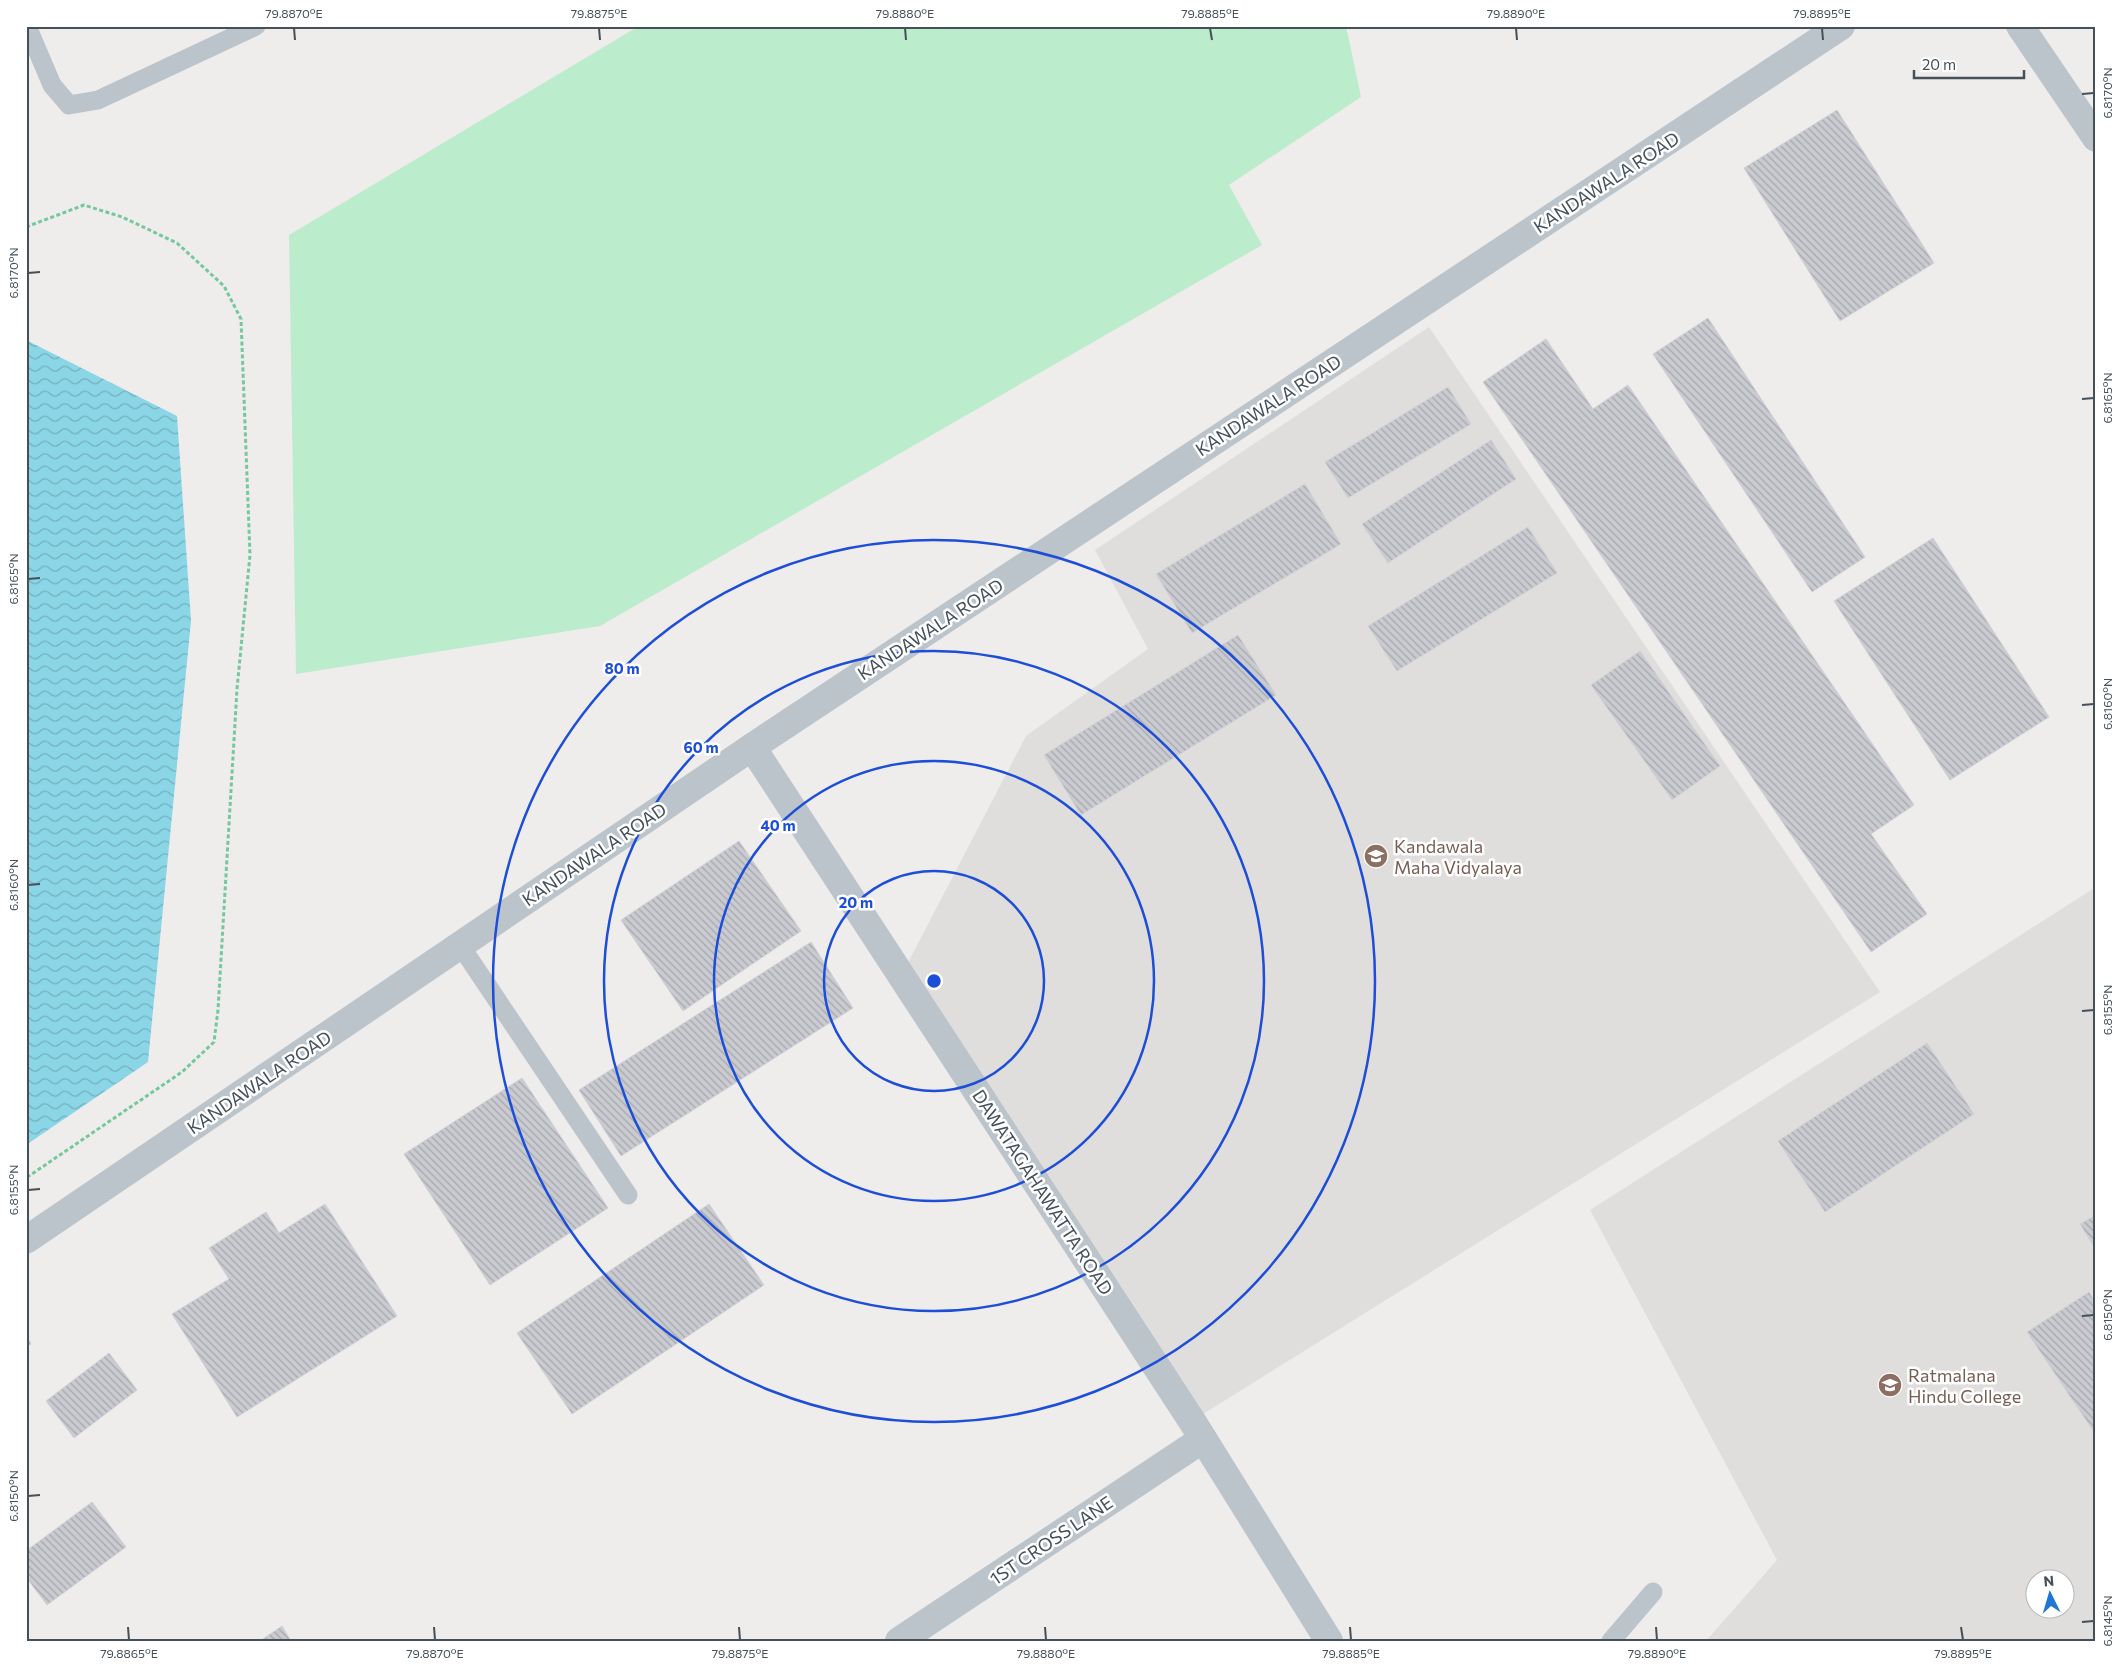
<svg xmlns="http://www.w3.org/2000/svg" width="2122" height="1667" viewBox="0 0 2122 1667" font-family="Commissioner,sans-serif">
<style>
.education{fill:#e0dddd;fill-rule:evenodd}
.green{fill:#bbeccc}
.water{fill:url(#water-waves)}
.building{fill:url(#building-back-hatch);stroke:#d0d2d7}
.lines{fill:none;stroke-linecap:round;stroke-linejoin:round}
.path{stroke:#75c89c;stroke-width:3;stroke-dasharray:4 2.5;stroke-linecap:butt}
.lane{stroke:#bbc4cb;stroke-width:19}
.street{stroke:#bbc4cb;stroke-width:28}
.ticks{fill:none;stroke:#455058;stroke-width:2}
.ring{fill:none;stroke:#1d4ed8;stroke-width:2.5}
.labels{text-anchor:middle;dominant-baseline:central;stroke-width:5;stroke-linejoin:round;paint-order:stroke}
.street-label{font-size:18px;fill:#455058;stroke:#fff}
.education-label{font-size:18px;fill:#785e54;stroke:#fff;text-anchor:start}
.centre{fill:#1d4ed8;stroke:#fff;stroke-width:2.5}
.ring-label{font-size:15px;text-anchor:middle;font-weight:bold;fill:#1d4ed8;stroke:#fff;stroke-width:5;stroke-linejoin:round;paint-order:stroke}
.neatline{fill:none;stroke:#455058;stroke-width:2}
.ticks-label{font-size:12px;text-anchor:middle;fill:#455058}
</style>
<defs>
<pattern id="water-waves" width="16" height="10" patternUnits="userSpaceOnUse" patternTransform="scale(1.25)"><rect width="16" height="10" fill="#8ad6e7"/><path d="M0 5q4-4 8 0t8 0" fill="none" stroke="#73b0be"/></pattern>
<pattern id="building-back-hatch" width="6" height="6" patternUnits="userSpaceOnUse" patternTransform="scale(1.25)"><rect width="6" height="6" fill="#c9cbd1"/><path d="M-1 5l2 2M0 0l6 6M5-1l2 2" fill="none" stroke="#a5a7ac"/></pattern>
</defs>
<rect width="100%" height="100%" fill="#efecec"/>
<g class="education">
<path d="M1429 327 1880 992 1192 1421 901 976 1026 736 1148 649 1095 550Z"/>
<path d="M2096 887V1641H1706L1777 1560 1590 1210ZM2034 1580H2064V1610H2034Z"/>
</g>
<path class="green" d="M639 26H1346L1361 97 1229 185 1262 245 600 626 296 674 289 235Z"/>
<path class="water" d="M26 340 177 416 191 621 148 1062 26 1145Z"/>
<g class="building">
<path d="M1837 110 1934 263 1840 321 1744 168Z"/>
<path d="M1708 318 1865 557 1812 592 1653 354Z"/>
<path d="M1546 339 1593 409 1628 385 1914 805 1871 834 1927 914 1871 952 1483 382Z"/>
<path d="M1448 387 1471 424 1348 498 1325 462Z"/>
<path d="M1491 440 1516 479 1388 563 1362 524Z"/>
<path d="M1305 484 1341 544 1192 633 1156 574Z"/>
<path d="M1528 527 1557 573 1397 671 1368 626Z"/>
<path d="M1933 538 2049 717 1950 780 1834 601Z"/>
<path d="M1238 635 1276 695 1081 815 1044 755Z"/>
<path d="M1640 651 1720 766 1672 800 1591 685Z"/>
<path d="M739 841 801 931 683 1011 621 920Z"/>
<path d="M811 942 853 1008 621 1156 579 1090Z"/>
<path d="M1927 1043 1974 1114 1825 1212 1778 1141Z"/>
<path d="M522 1078 608 1208 490 1285 404 1154Z"/>
<path d="M325 1204 397 1316 237 1417 172 1314 229 1279 209 1248 266 1212 279 1233Z"/>
<path d="M709 1204 764 1285 572 1414 517 1333Z"/>
<path d="M2096 1215V1250L2080 1224Z"/>
<path d="M2089 1292 2096 1303V1435L2027 1332Z"/>
<path d="M26 1335 31 1344 26 1347Z"/>
<path d="M109 1353 137 1390 74 1438 46 1401Z"/>
<path d="M92 1502 126 1547 47 1605 26 1577V1551Z"/>
<path d="M282 1626 291 1641H260Z"/>
</g>
<g class="lines">
<path class="path" d="M26 227 84 205 122 217 177 243 224 286 241 319 250 555 237 689 218 1010 214 1042 182 1072 26 1178"/>
<g class="lane">
<path d="M27 26 52 85 69 105 98 100 256 26"/>
<path d="M460 945 628 1195"/>
<path d="M1611 1641 1653 1592"/>
</g>
<g class="street">
<path d="M2020 26 2096 138"/>
<path d="M752 747 1192 1421 1329 1641"/>
<path d="M26 1240 752 747 1841 26"/>
<path d="M899 1641 1203 1439"/>
</g>
</g>
<path class="ticks" d="M294 28 295 40M599 28 600 40M905 28 906 40M1210 28 1212 40M1516 28 1517 40M1822 28 1823 40M2082 94 2094 93M28 273 40 272M2082 399 2094 398M28 579 40 578M2082 705 2094 704M28 885 40 884M2082 1011 2094 1010M28 1190 40 1189M2082 1316 2094 1315M28 1496 40 1495M2082 1622 2094 1621M128 1627 129 1640M434 1627 435 1640M739 1627 740 1640M1045 1627 1046 1640M1350 1627 1351 1640M1656 1627 1657 1640M1961 1627 1963 1640"/>
<g class="ring">
<circle cx="934" cy="981" r="110"/>
<circle cx="934" cy="981" r="220"/>
<circle cx="934" cy="981" r="330"/>
<circle cx="934" cy="981" r="441"/>
</g>
<defs>
<g id="school-disc" transform="scale(1.25)"><circle r="9.5" fill="#8d6e63" stroke="#fff"/><path d="M0-5L7-2L0 1L-7-2ZM-4 1L0 2.5L4 1V4Q0 6-4 4Z" fill="#fff"/></g>
</defs>
<g fill-rule="evenodd">
<use href="#school-disc" x="1376" y="856"/>
<use href="#school-disc" x="1890" y="1385"/>
</g>
<g class="labels">
<g class="street-label">
<text transform="translate(1606 182) rotate(-33)">KANDAWALA ROAD</text>
<text transform="translate(1268 405) rotate(-33)">KANDAWALA ROAD</text>
<text transform="translate(930 629) rotate(-33)">KANDAWALA ROAD</text>
<text transform="translate(594 854) rotate(-34)">KANDAWALA ROAD</text>
<text transform="translate(259 1082) rotate(-34)">KANDAWALA ROAD</text>
<text transform="translate(1043 1192) rotate(57)">DAWATAGAHAWATTA ROAD</text>
<text transform="translate(1051 1540) rotate(-34)">1ST CROSS LANE</text>
</g>
<g class="education-label">
<text x="1394" y="846">Kandawala<tspan x="1394" dy="21">Maha Vidyalaya</tspan></text>
<text x="1908" y="1375">Ratmalana<tspan x="1908" dy="21">Hindu College</tspan></text>
</g>
</g>
<circle cx="934" cy="981" r="8" class="centre"/>
<g class="ring-label">
<text x="622" y="674">80 m</text>
<text x="701" y="753">60 m</text>
<text x="778" y="831">40 m</text>
<text x="856" y="908">20 m</text>
</g>
<rect width="2122" height="1667" fill="none" stroke="#ffffff" stroke-width="55"/>
<g transform="translate(2050 1594) rotate(355)"><circle r="24" fill="#ffffff" stroke="#b5b9bc"/>
<path d="M0-4L9 19L0 12L-9 19Z" fill="#2175d3"/>
<text y="-8" font-size="14" font-weight="bold" text-anchor="middle" fill="#455058">N</text>
</g>
<path d="M1914 70v8h110v-8" fill="none" stroke="#455058" stroke-width="2.5"/>
<text x="1922" y="70" font-size="15" fill="#455058" stroke="#ffffff" stroke-width="4" paint-order="stroke">20 m</text>
<rect x="28" y="28" width="2066" height="1612" class="neatline"/>
<g class="ticks-label">
<text x="294" y="18">79.8870°E</text>
<text x="599" y="18">79.8875°E</text>
<text x="905" y="18">79.8880°E</text>
<text x="1210" y="18">79.8885°E</text>
<text x="1516" y="18">79.8890°E</text>
<text x="1822" y="18">79.8895°E</text>
<text transform="translate(2108 93) rotate(-90)" y="4">6.8170°N</text>
<text transform="translate(14 273) rotate(-90)" y="4">6.8170°N</text>
<text transform="translate(2108 398) rotate(-90)" y="4">6.8165°N</text>
<text transform="translate(14 579) rotate(-90)" y="4">6.8165°N</text>
<text transform="translate(2108 704) rotate(-90)" y="4">6.8160°N</text>
<text transform="translate(14 885) rotate(-90)" y="4">6.8160°N</text>
<text transform="translate(2108 1010) rotate(-90)" y="4">6.8155°N</text>
<text transform="translate(14 1190) rotate(-90)" y="4">6.8155°N</text>
<text transform="translate(2108 1315) rotate(-90)" y="4">6.8150°N</text>
<text transform="translate(14 1496) rotate(-90)" y="4">6.8150°N</text>
<text transform="translate(2108 1621) rotate(-90)" y="4">6.8145°N</text>
<text x="129" y="1658">79.8865°E</text>
<text x="435" y="1658">79.8870°E</text>
<text x="740" y="1658">79.8875°E</text>
<text x="1046" y="1658">79.8880°E</text>
<text x="1351" y="1658">79.8885°E</text>
<text x="1657" y="1658">79.8890°E</text>
<text x="1963" y="1658">79.8895°E</text>
</g>
</svg>
